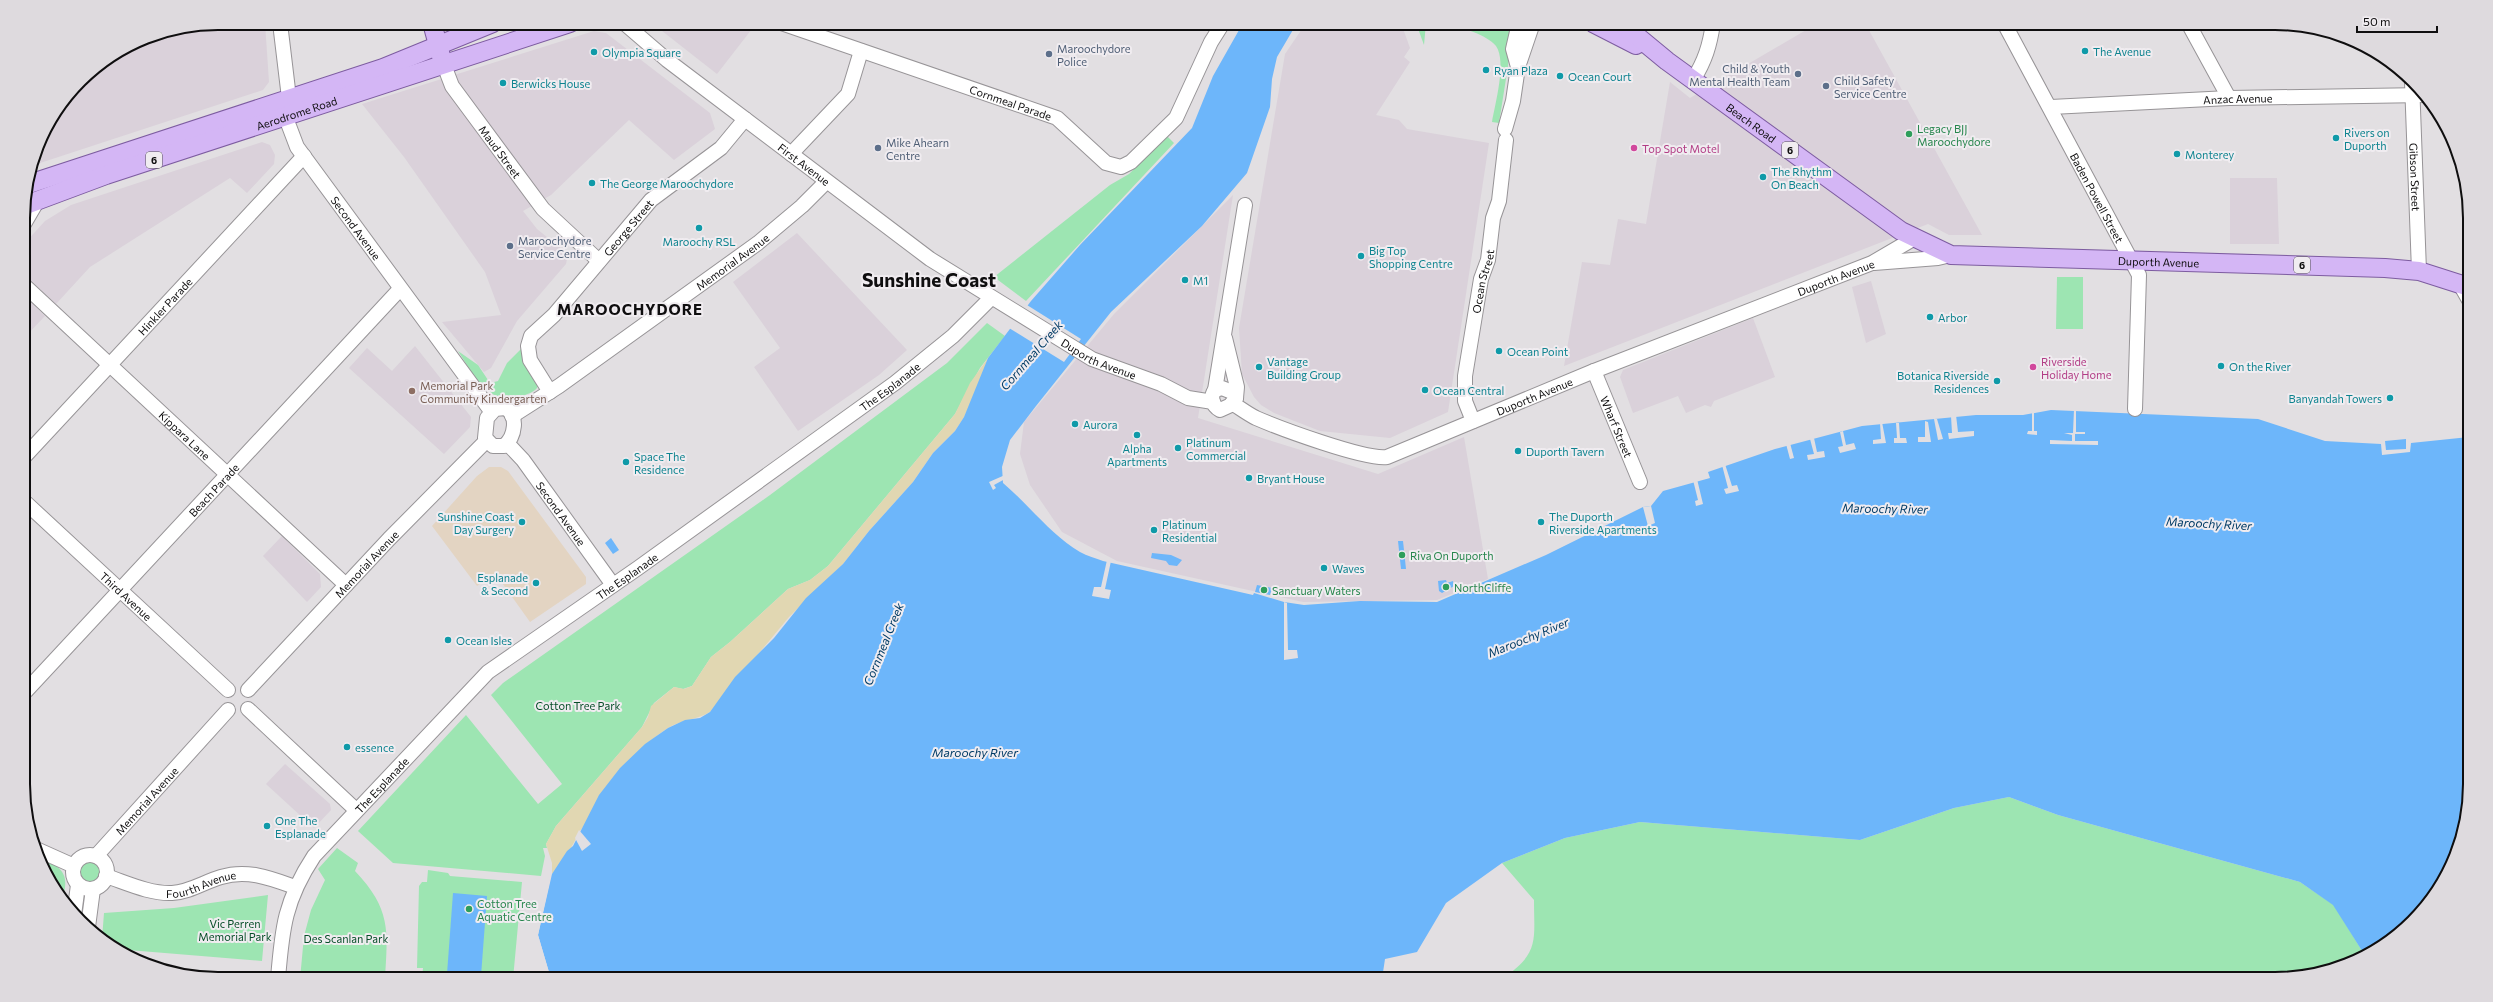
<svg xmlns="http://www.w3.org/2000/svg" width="2493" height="1002" viewBox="0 0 2493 1002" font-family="Commissioner,sans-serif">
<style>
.built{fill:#dad1da}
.medical{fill:#e3d4c2}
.green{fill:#9de5b2}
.sand{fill:#e1d7b2}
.water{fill:#6db6fa}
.pier{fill:#e2dfe2}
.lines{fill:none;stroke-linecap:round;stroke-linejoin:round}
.minor-casing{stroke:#979497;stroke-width:16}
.major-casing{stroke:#7d5ca0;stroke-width:20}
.minor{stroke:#fff;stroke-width:14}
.major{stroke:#d4b6f5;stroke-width:18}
.culture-dot{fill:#0f9aa8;stroke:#f0ecf0;stroke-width:1.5}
.service-dot{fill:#5c6f8a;stroke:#f0ecf0;stroke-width:1.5}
.leisure-dot{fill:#2e9e5b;stroke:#f0ecf0;stroke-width:1.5}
.hotel-dot{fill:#d1479c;stroke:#f0ecf0;stroke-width:1.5}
.education-dot{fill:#8d6e63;stroke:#f0ecf0;stroke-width:1.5}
.labels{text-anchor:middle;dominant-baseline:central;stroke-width:4;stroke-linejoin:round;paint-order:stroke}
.shield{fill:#f0ecf0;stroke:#525152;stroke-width:1}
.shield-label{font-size:10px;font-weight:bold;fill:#0f0e0f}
.service-label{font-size:11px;fill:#4e5e75;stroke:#f0ecf0;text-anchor:start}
.culture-label{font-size:11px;fill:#0d838f;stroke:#f0ecf0;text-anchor:start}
.street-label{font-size:11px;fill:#0f0e0f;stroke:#f0ecf0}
.leisure-label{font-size:11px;fill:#27864d;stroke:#f0ecf0;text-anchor:start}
.hotel-label{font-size:11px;fill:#b23c85;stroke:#f0ecf0;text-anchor:start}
.education-label{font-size:11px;fill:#785e54;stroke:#f0ecf0;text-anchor:start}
.park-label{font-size:11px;fill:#064e28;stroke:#f0ecf0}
.water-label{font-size:12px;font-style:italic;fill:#013b65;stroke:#f0ecf0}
.district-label{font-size:15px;font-weight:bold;letter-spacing:1px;fill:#0f0e0f;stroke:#f0ecf0}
.town-label{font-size:19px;font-weight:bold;fill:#0f0e0f;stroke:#f0ecf0}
.rim{fill:none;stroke:#0f0e0f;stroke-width:2}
</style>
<rect width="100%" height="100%" fill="#e2dfe2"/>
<g class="built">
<path d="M218 23H265L269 82 263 90 34 165 43 132 89 72 144 38Z"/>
<path d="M655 23H753L755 25 717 74 657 27Z"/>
<path d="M840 23H863L861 30Z"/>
<path d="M1306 23H1401L1410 48 1404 57 1410 62 1376 115 1399 120 1407 129 1489 143 1448 412 1390 438 1320 431 1274 413 1261 405 1254 397 1242 374 1239 328 1285 54Z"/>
<path d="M1818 23H1865L1982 235H1949L1928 224 1564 366 1582 262 1610 265 1618 219 1646 224 1670 82 1690 98Z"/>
<path d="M594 31 606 33 710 113 715 129 674 160 629 120 551 195 523 211 537 229 568 254 566 264 517 321 491 368 484 372 442 322 501 315 485 272 404 157 362 104Z"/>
<path d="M262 142 270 145 275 155 274 164 247 193 230 178 90 267 56 304 24 274V244L45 221 71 205Z"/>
<path d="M2230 178H2277L2279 244H2230Z"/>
<path d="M1233 195 1198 418 1378 474 1464 437 1488 579 1437 600 1303 602 1117 561 1062 532 1030 485 1020 454 1024 422 1114 314Z"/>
<path d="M797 233 907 350 879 375 798 431 754 367 780 348 733 282Z"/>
<path d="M1871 281 1886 334 1866 343 1852 287Z"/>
<path d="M24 296 45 316 24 338Z"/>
<path d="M1753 318 1775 377 1714 401 1711 407 1705 405 1686 413 1678 396 1633 413 1620 377 1623 370Z"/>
<path d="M415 346 471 417 470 427 444 454 349 368 367 348 392 371Z"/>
<path d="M282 536 320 574 321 587 307 602 263 556Z"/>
<path d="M285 764 330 804 331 810 314 828 266 784Z"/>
</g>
<path class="medical" d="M489 467H501L508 471 586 577V584L530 622 495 573 477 586 432 526 477 476Z"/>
<g class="green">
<path d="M1416 23H1426L1424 45Z"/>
<path d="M1449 23H1511L1508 66 1499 123 1492 122C1495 104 1507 62 1496 46 1486 34 1463 29 1449 23Z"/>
<path d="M1167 136 1174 143 1026 301 994 277 1110 185 1129 174Z"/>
<path d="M2057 277H2083V329H2056Z"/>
<path d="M987 323 1005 336 980 368 955 414 828 566 810 580 788 589 730 642 711 657 692 686 683 689 674 687 654 703 642 727 556 826 546 844 547 848H543L545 856 541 876 393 863 358 831 466 715 538 804 562 784 491 695 503 683 770 495 947 363Z"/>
<path d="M523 347 526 365 538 383 537 388C534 392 526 395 521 396 486 406 474 375 458 351L478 365 490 383 498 381 507 363Z"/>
<path d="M2009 797 2058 815 2300 882 2334 905 2364 954 2338 969 2287 979H1502C1540 953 1534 941 1534 900L1502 863 1565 838 1640 822 1860 840 1954 808Z"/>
<path d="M337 848 358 863 355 871C391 909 388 930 385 979H300L304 936 311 910 325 880 318 869Z"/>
<path d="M39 857C61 866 71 874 62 899L43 870Z"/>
<circle cx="90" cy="872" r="12"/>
<path d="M428 870 448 873 450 876 522 882 513 979H419L422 978 423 968H417L419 886 422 882H427Z"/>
<path d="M268 895 262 961 116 949 102 939 104 913 174 908Z"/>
</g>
<path class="sand" d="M988 358 978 387 964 417 955 431 933 453 913 482 869 531 843 564 789 617 710 712C696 720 681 720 668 728 632 750 605 798 580 831 573 845 563 863 552 874V863L546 844 556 826 642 727 648 717 651 706 674 687 684 689 692 686 711 657 730 642 788 589 810 580 828 566 955 414 970 383Z"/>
<g class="water">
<path d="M1243 23H1297L1277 57 1272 79 1270 107 1247 173 1202 226 1111 312 1036 406 1010 440 1002 467 1003 483C1028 504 1052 536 1080 552 1087 556 1096 558 1103 561L1253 595 1254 593 1284 602 1304 605 1360 601 1437 602 1546 555 1643 507 1651 506 1663 491 1710 478 1708 472 1775 449 1862 426 1976 415H2023L2051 410 2258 419 2325 441 2381 444 2382 455 2410 452 2411 443 2469 437 2470 784 2460 847 2430 902 2393 939 2364 954 2333 905 2300 882 2058 815 2009 797 1954 808 1860 840 1640 822 1565 838 1502 863 1446 903 1417 952 1385 959 1382 979H551L538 935 552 874 567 851 573 846 599 795 620 768 645 744 668 728 685 720 700 718 710 712 735 677 774 638 806 598 843 564 869 531 913 482 933 453 955 431 964 417 988 358 1031 301 1080 245 1192 128 1213 76Z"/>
<path d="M2406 439V449L2386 450 2385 441Z"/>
<path d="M611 538 619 550 613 554 605 543Z"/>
<path d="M1398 541H1403L1406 569H1401Z"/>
<path d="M1152 553 1171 555 1182 560 1177 566 1169 565 1166 561 1151 558Z"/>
<path d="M1446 580 1447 583 1453 581 1454 586 1442 593 1439 591 1438 581Z"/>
<path d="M1257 585 1272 588 1270 595 1255 592Z"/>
<path d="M453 893 487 896 481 976 447 974Z"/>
</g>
<g class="pier">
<path d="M1027 305 1081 339 1064 362 1009 328Z"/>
<path d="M2074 409H2076V432H2085V434H2075V441H2098V445L2050 444V440L2072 441V435L2064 433H2073Z"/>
<path d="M2032 412H2034V431H2037V435L2027 434 2028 431H2032Z"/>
<path d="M1956 415 1958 432 1974 431V436L1949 439 1948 433H1952L1951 416Z"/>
<path d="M1934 419H1937L1943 439 1938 440Z"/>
<path d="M1925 421 1928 422 1931 442H1918V437H1925Z"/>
<path d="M1882 422 1886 443 1873 444V440L1881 439 1880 423Z"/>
<path d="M1896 423H1899L1900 438H1906L1907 443H1894V438H1897Z"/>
<path d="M1843 431 1846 445 1854 443 1856 449 1840 453 1838 447 1843 446 1840 432Z"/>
<path d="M1814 438 1817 452 1824 451 1825 457 1808 460 1807 455 1814 454 1810 439Z"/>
<path d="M1790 443 1794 458 1790 459 1786 444Z"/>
<path d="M1725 464 1732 486 1737 485 1739 491 1726 494 1724 489 1728 488 1722 465Z"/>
<path d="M1005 475V479L994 485 996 488 993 490 989 482Z"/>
<path d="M1697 479 1703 504 1696 506 1695 501 1698 500 1693 480Z"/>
<path d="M1651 506 1655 523 1648 526 1643 507Z"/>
<path d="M1107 560 1111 561 1105 589 1111 590 1109 599 1092 596 1094 587H1101Z"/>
<path d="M1284 602 1287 603 1288 650H1297L1298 658 1284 660Z"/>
<path d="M579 830 591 844 582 851 575 838Z"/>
<path d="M552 871 538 935 551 979H549L536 935Z"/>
</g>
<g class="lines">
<g class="minor-casing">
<g id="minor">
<path id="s1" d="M280 23 289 98 286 118 297 147 491 411"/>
<path id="s2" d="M624 23 667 60 930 259 1092 359 1161 384 1188 398 1213 402"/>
<path id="s3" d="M781 23 1057 118 1106 163 1121 167 1131 162 1176 118 1211 42 1223 23"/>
<path id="s4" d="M2004 23 2139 275 2135 409"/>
<path d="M2188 23 2229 98"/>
<path id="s5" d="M444 65 452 86 543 209 599 261"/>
<path d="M1518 67 1513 49 1519 23"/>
<path d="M1693 80C1705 61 1710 45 1713 23"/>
<path id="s6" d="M2412 82 2419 271"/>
<path id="s7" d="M2051 107 2229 98 2425 95"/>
<path d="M1505 129 1513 101 1518 67 1533 23"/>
<path d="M791 154 848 94 861 51"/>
<path d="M24 224 38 200"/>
<path d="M1874 263 1938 258 1951 255"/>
<path id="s8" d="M24 285 346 585"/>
<path d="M2461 286 2469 300"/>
<path d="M1225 338 1237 387 1236 398"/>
<path id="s9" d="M1594 371 1640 482"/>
<path d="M1222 388 1232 392 1236 398 1231 405 1220 410C1212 406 1210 396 1215 390Z"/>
<path d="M1215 390 1245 205"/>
<path id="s10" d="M550 392 530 360 528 346 531 336 554 315 651 200 721 148 745 119"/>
<path id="s11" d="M1232 403C1240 408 1248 414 1256 418 1279 428 1365 460 1387 457L1594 371 1872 263 1913 239"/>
<path d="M505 408C519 415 515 437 504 446H493L485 438 487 418 495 409Z"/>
<path id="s12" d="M512 416 559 386 758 243 802 206 826 182"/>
<path id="s13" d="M1473 421 1465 401V376L1481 279 1488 260 1493 218 1499 201 1506 140"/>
<path id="s14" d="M507 443 523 460 613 585"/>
<path id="s15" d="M25 456 304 156"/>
<path id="s16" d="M25 502 228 690"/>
<path id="s17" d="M248 690 389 539 487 440"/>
<path id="s18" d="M26 691 400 289"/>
<path d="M248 709 356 810"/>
<path d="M36 849 74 866"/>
<circle cx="90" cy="872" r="17"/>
<path id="s19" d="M96 856 228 710"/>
<path id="s20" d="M106 876C127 883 150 894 172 893 190 892 204 882 221 877 247 869 270 878 295 887"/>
<path d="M74 915 78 885"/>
<path d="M88 927 93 889"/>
<path id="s21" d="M278 979C282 928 285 900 314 856L488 672 638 568 895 383 953 336 991 298"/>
</g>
</g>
<g class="major-casing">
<g id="major">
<path d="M432 23 441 56"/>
<path d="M1593 23 1636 45"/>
<path id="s22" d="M1621 23 1667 61 1901 231 1951 255 2385 268 2419 271 2469 287"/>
<path d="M29 184 383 68 493 23"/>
<path id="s23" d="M23 206 106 175 570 23"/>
</g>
</g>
<use href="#minor" class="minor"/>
<use href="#major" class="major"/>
</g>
<g class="culture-dot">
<circle cx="2085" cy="51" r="4"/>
<circle cx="594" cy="52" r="4"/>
<circle cx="1486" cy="70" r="4"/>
<circle cx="1560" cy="76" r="4"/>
<circle cx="503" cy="83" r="4"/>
<circle cx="2336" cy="138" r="4"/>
<circle cx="2177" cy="154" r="4"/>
<circle cx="1763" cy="177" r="4"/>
<circle cx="592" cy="183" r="4"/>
<circle cx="699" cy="228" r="4"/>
<circle cx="1361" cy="256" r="4"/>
<circle cx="1185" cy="280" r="4"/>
<circle cx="1930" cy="317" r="4"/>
<circle cx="1499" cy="351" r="4"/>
<circle cx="2221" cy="366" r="4"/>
<circle cx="1259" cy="367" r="4"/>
<circle cx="1997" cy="381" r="4"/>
<circle cx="1425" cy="390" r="4"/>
<circle cx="2390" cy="398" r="4"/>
<circle cx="1075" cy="424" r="4"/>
<circle cx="1137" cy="435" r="4"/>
<circle cx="1178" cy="448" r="4"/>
<circle cx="1518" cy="451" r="4"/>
<circle cx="626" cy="462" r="4"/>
<circle cx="1249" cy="478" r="4"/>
<circle cx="522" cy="522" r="4"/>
<circle cx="1541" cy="522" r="4"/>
<circle cx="1154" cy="530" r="4"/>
<circle cx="1324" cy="568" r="4"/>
<circle cx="536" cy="583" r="4"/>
<circle cx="448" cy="640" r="4"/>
<circle cx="347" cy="747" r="4"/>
<circle cx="267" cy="826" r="4"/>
</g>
<g class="service-dot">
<circle cx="1049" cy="54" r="4"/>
<circle cx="1798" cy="74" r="4"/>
<circle cx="1826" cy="86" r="4"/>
<circle cx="878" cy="148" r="4"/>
<circle cx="510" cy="246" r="4"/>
</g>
<g class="leisure-dot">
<circle cx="1909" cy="134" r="4"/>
<circle cx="1402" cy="555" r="4"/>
<circle cx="1446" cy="587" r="4"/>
<circle cx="1264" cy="590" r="4"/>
<circle cx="469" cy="909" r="4"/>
</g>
<g class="hotel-dot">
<circle cx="1634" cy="148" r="4"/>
<circle cx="2033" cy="367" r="4"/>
</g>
<circle class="education-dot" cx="412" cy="391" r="4"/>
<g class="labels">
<g class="shield">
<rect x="1782" y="142" width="16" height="16" rx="3"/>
<rect x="146" y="152" width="16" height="16" rx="3"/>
<rect x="2294" y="257" width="16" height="16" rx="3"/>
</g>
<g class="shield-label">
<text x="1790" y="150">6</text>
<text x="154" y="160">6</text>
<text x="2302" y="265">6</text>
</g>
<g class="service-label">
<text x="1057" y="48">Maroochydore<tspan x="1057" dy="13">Police</tspan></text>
<text x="1790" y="68" text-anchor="end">Child &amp; Youth<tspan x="1790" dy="13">Mental Health Team</tspan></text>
<text x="1834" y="80">Child Safety<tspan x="1834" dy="13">Service Centre</tspan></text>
<text x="886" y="142">Mike Ahearn<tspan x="886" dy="13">Centre</tspan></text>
<text x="518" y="240">Maroochydore<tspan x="518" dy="13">Service Centre</tspan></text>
</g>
<g class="culture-label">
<text x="2093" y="51">The Avenue</text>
<text x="602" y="52">Olympia Square</text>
<text x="1494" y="70">Ryan Plaza</text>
<text x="1568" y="76">Ocean Court</text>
<text x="511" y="83">Berwicks House</text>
<text x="2344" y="132">Rivers on<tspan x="2344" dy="13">Duporth</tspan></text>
<text x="2185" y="154">Monterey</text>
<text x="1771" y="171">The Rhythm<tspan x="1771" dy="13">On Beach</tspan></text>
<text x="600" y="183">The George Maroochydore</text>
<text x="699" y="241" text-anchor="middle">Maroochy RSL</text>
<text x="1369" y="250">Big Top<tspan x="1369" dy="13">Shopping Centre</tspan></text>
<text x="1193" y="280">M1</text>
<text x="1938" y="317">Arbor</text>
<text x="1507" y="351">Ocean Point</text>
<text x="1267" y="361">Vantage<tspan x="1267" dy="13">Building Group</tspan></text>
<text x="2229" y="366">On the River</text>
<text x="1989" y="375" text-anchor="end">Botanica Riverside<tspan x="1989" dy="13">Residences</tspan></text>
<text x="1433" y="390">Ocean Central</text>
<text x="2382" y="398" text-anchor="end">Banyandah Towers</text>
<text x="1083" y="424">Aurora</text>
<text x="1186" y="442">Platinum<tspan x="1186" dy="13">Commercial</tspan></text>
<text x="1137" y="448" text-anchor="middle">Alpha<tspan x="1137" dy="13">Apartments</tspan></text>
<text x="1526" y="451">Duporth Tavern</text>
<text x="634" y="456">Space The<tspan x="634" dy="13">Residence</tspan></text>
<text x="1257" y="478">Bryant House</text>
<text x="514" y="516" text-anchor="end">Sunshine Coast<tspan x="514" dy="13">Day Surgery</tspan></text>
<text x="1549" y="516">The Duporth<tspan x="1549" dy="13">Riverside Apartments</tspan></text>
<text x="1162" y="524">Platinum<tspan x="1162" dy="13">Residential</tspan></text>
<text x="1332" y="568">Waves</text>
<text x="528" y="577" text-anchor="end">Esplanade<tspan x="528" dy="13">&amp; Second</tspan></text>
<text x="456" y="640">Ocean Isles</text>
<text x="355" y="747">essence</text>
<text x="275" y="820">One The<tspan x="275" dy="13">Esplanade</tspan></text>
</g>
<g class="street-label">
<text stroke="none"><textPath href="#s7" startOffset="187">Anzac Avenue</textPath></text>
<text stroke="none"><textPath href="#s3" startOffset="243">Cornmeal Parade</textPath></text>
<text stroke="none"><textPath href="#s23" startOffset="289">Aerodrome Road</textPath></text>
<text stroke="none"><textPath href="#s22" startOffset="164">Beach Road</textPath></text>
<text stroke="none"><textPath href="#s5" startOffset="104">Maud Street</textPath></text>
<text stroke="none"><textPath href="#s2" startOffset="229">First Avenue</textPath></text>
<text stroke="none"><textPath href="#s6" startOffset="95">Gibson Street</textPath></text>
<text stroke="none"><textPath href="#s4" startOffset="198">Baden Powell Street</textPath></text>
<text stroke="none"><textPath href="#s1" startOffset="227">Second Avenue</textPath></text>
<text stroke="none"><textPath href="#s10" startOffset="208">George Street</textPath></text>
<text stroke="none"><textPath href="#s22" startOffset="612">Duporth Avenue</textPath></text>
<text stroke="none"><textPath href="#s12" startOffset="269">Memorial Avenue</textPath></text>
<text stroke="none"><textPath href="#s11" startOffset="649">Duporth Avenue</textPath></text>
<text stroke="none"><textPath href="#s13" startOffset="143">Ocean Street</textPath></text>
<text stroke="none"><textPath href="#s15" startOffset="205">Hinkler Parade</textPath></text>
<text stroke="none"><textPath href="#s2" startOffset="583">Duporth Avenue</textPath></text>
<text stroke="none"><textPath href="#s21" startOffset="876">The Esplanade</textPath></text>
<text stroke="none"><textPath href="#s11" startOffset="325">Duporth Avenue</textPath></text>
<text stroke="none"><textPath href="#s9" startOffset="60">Wharf Street</textPath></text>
<text stroke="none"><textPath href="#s8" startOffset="220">Kippara Lane</textPath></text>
<text stroke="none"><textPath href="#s18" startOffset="275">Beach Parade</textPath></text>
<text stroke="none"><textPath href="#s14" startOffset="89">Second Avenue</textPath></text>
<text stroke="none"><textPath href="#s17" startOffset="173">Memorial Avenue</textPath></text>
<text stroke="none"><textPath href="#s21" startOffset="552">The Esplanade</textPath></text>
<text stroke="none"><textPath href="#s16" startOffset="138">Third Avenue</textPath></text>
<text stroke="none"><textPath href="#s21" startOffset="228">The Esplanade</textPath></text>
<text stroke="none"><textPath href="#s19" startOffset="75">Memorial Avenue</textPath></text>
<text stroke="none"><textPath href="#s20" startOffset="99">Fourth Avenue</textPath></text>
</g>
<g class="leisure-label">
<text x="1917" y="128">Legacy BJJ<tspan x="1917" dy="13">Maroochydore</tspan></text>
<text x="1410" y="555">Riva On Duporth</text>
<text x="1454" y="587">NorthCliffe</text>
<text x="1272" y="590">Sanctuary Waters</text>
<text x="477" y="903">Cotton Tree<tspan x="477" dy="13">Aquatic Centre</tspan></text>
</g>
<g class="hotel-label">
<text x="1642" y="148">Top Spot Motel</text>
<text x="2041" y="361">Riverside<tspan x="2041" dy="13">Holiday Home</tspan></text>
</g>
<g class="education-label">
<text x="420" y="385">Memorial Park<tspan x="420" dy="13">Community Kindergarten</tspan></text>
</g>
<g class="park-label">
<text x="578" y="705">Cotton Tree Park</text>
<text x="235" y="923">Vic Perren<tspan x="235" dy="13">Memorial Park</tspan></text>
<text x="346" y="938">Des Scanlan Park</text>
</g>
<g class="water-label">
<text transform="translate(1031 355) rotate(-49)">Cornmeal Creek</text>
<text transform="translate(1885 508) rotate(1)">Maroochy River</text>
<text transform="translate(2209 523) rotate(3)">Maroochy River</text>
<text transform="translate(1528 637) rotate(-22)">Maroochy River</text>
<text transform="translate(883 644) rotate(-68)">Cornmeal Creek</text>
<text x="975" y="752">Maroochy River</text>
</g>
<g class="district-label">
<text x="630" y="309">MAROOCHYDORE</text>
</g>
<g class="town-label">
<text x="929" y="279">Sunshine Coast</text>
</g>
</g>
<path d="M0 0H2493V1002H0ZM218 30H2275A188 188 0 0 1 2463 218V784A188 188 0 0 1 2275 972H218A188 188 0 0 1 30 784V218A188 188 0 0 1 218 30Z" fill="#dedade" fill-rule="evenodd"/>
<path class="rim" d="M218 30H2275A188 188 0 0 1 2463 218V784A188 188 0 0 1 2275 972H218A188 188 0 0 1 30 784V218A188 188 0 0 1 218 30Z"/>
<path d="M2357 26v6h80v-6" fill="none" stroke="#0f0e0f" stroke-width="2"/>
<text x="2363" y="26" font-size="12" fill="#0f0e0f" stroke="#f0ecf0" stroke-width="3" paint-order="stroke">50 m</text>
</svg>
